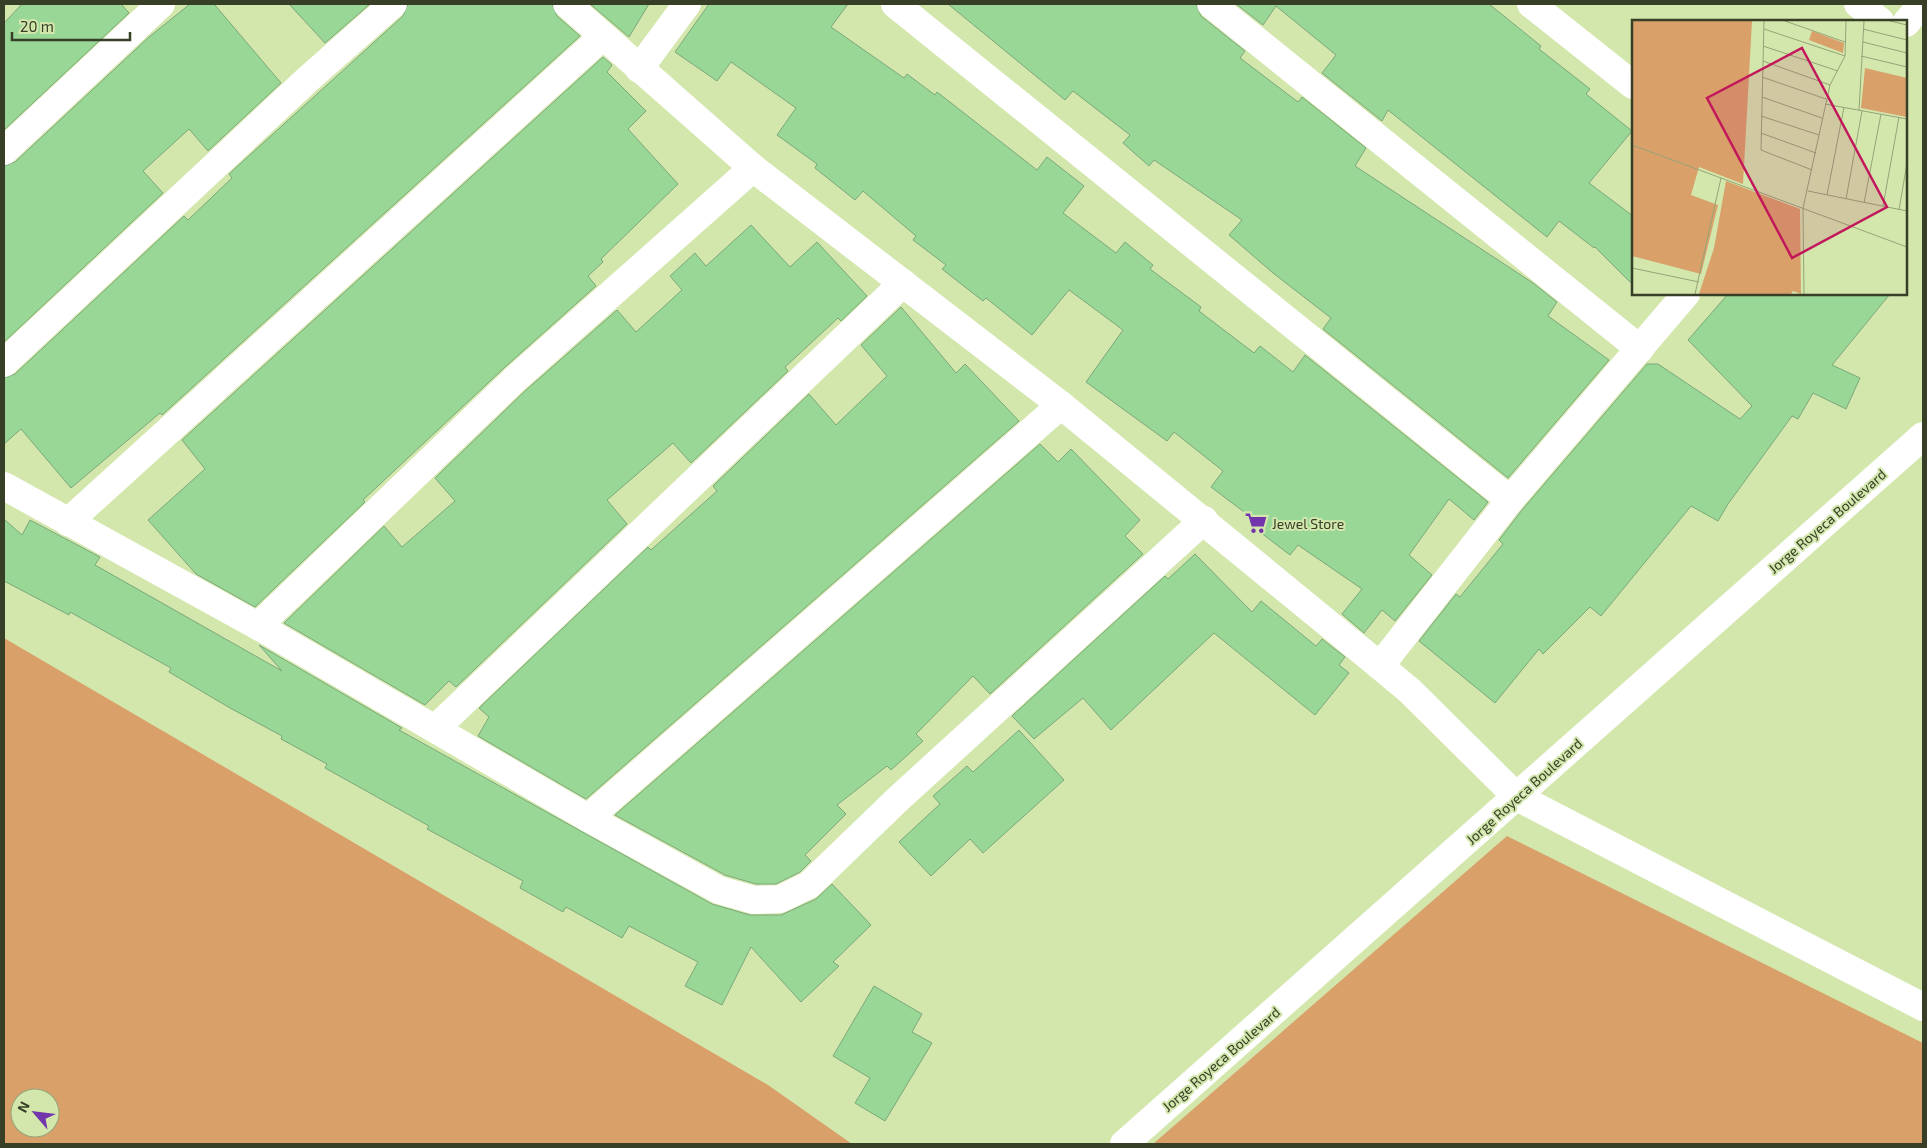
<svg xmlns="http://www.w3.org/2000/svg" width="1927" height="1148" viewBox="0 0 1927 1148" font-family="'Exo 2',sans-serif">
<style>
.green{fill:#d9a06a;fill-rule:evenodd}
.building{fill:#98d796;stroke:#7ca77a}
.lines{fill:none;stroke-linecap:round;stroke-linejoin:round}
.minor{stroke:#fff;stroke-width:28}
.labels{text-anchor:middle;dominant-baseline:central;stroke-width:4;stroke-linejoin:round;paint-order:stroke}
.street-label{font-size:14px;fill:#373f27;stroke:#d3e7ad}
.poi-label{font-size:14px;fill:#373f27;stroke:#d3e7ad;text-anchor:start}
.inset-road{fill:none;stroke:#95a477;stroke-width:1}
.view{fill:#c2185b;fill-opacity:0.15;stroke:#c2185b;stroke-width:2.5}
.inset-edge{fill:none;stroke:#373f27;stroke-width:2.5}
</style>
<rect width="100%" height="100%" fill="#d3e7ad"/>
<g class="green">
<path d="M4 638 768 1085 852 1144H4ZM20 1098H50V1128H20Z"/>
<path d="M1507 836 1923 1043V1144H1153Z"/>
</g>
<g class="building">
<path d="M22 4H121L129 13 4 130V23Z"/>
<path d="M190 4H214L281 83 208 151 189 129 143 171 163 193 4 342V166L15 162 149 37Z"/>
<path d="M289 4H370L325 43Z"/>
<path d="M408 4H552L557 16 580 36 162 415 160 413 71 488 21 429 4 444V378L15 374 184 216 188 220 232 178 229 174 403 16Z"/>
<path d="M590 4H649L629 37Z"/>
<path d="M709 4H848L831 27 904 78 907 74 935 95 937 92 1037 170 1047 157 1084 186 1063 213 1116 253 1125 242 1153 265 1150 269 1201 307 1199 311 1254 353 1260 346 1293 372 1305 355 1488 502 1474 520 1449 499 1409 555 1432 575 1395 621 1382 610 1364 633 1342 614 1362 589 1298 545 1290 555 1252 526 1256 521 1211 487 1223 471 1174 432 1167 441 1086 382 1123 330 1069 290 1032 335 986 298 983 301 942 269 946 265 913 240 916 236 863 191 855 200 815 168 817 164 777 135 796 108 731 62 717 81 675 52Z"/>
<path d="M948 4H1196L1201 16 1245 51 1240 58 1298 102 1302 97 1366 148 1355 166 1533 283 1557 302 1548 316 1609 360 1508 478 1323 329 1331 318 1273 273 1229 235 1242 220 1154 160 1149 166 1123 143 1130 135 1073 91 1065 100Z"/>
<path d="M1236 4H1489L1541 46 1539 49 1590 89 1586 94 1632 131 1589 183 1633 216V285L1595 247 1594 248 1559 221 1547 237 1388 110 1382 121 1322 73 1336 55 1276 6 1263 25Z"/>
<path d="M603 57 612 65 607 72 646 111 628 129 678 184 601 259 603 262 588 276 596 286 504 368 363 500 365 502 255 607 196 574 148 520 205 469 182 440Z"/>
<path d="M751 225 790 267 817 242 867 296 841 321 838 318 785 367 788 371 691 463 673 443 607 500 627 524 456 687 449 681 425 705 284 623 384 526 402 547 455 501 435 478 525 391 617 310 636 332 682 290 670 276 695 253 706 266Z"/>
<path d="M1728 294H1890L1832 365 1860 378 1846 409 1813 393 1798 419 1792 416 1728 504 1718 521 1691 506 1601 616 1590 607 1543 654 1539 649 1495 703 1419 641 1456 594 1460 597 1503 544 1499 540 1522 510 1647 364H1658L1740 419 1752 406 1688 340Z"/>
<path d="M901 307 956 373 965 364 1019 421 586 799 478 736 489 717 479 708 648 547 651 550 717 491 713 486 809 394 836 425 887 376 861 345Z"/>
<path d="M1040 444 1058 462 1071 449 1140 520 1125 536 1143 554 990 694 973 676 916 734 923 741 891 770 887 766 837 805 846 814 805 855 811 861 800 872 776 884H756L725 875 615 815Z"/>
<path d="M4 519 22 535 30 520 100 557 95 565 282 671 259 645 402 728 399 730 712 904 750 915H781L816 899 832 884 871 925 833 962 839 966 801 1002 751 947 722 1005 685 986 698 962 629 926 622 938 566 907 563 912 520 888 523 881 427 829 429 826 325 768 327 764 281 739 282 736 230 708 169 672 171 668 70 612 69 615 4 581Z"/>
<path d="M1195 554 1252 612 1261 601 1316 646 1322 639 1345 657 1339 665 1349 673 1315 715 1214 633 1111 730 1083 698 1034 739 1012 716 1165 576 1168 579Z"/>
<path d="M1019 730 1064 780 983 853 970 839 931 876 899 842 940 804 933 796 967 766 973 772Z"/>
<path d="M874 986 922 1014 912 1032 932 1043 885 1121 855 1103 870 1078 833 1056Z"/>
</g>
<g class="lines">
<g class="minor">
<path d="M567 4 753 168 1061 405 1380 666 1410 691 1517 797 1923 1007"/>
<path d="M895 4 1510 500"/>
<path d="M1211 4 1640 349"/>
<path d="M1531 4 1633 85"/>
<path d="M1858 4 1880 21"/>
<path d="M1906 23 1922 4"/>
<path d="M639 69 687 4"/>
<path d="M4 151 161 4"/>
<path d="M4 363 308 79 393 4"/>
<path d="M4 486 258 626 588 818 719 890 754 900 780 899 809 885 897 800 1204 520"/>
<path d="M68 522 602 37"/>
<path d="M258 626 514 380 753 168"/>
<path d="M1380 666 1510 500 1686 294"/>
<path d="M436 728 903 283"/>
<path d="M588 818 1061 405"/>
<path d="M1124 1144 1923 436"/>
</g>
</g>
<defs>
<g id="supermarket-bare" transform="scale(1.725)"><path d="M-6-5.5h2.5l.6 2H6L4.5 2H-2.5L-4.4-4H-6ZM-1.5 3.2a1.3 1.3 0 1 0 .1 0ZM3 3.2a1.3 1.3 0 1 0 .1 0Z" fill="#7235ab" stroke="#d3e7ad" stroke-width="2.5" paint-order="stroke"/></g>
</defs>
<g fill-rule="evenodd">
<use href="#supermarket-bare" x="1256" y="523"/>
</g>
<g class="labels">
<g class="street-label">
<text transform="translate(1827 521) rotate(-41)">Jorge Royeca Boulevard</text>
<text transform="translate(1524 791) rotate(-42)">Jorge Royeca Boulevard</text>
<text transform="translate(1221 1059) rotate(-41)">Jorge Royeca Boulevard</text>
</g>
<g class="poi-label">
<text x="1272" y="523">Jewel Store</text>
</g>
</g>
<g transform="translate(1632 20)">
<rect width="275" height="275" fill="#d3e7ad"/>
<path d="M0 1H120L111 164 67 147 59 175 86 185 69 254 0 236ZM180 11 212 23 211 33 177 20ZM233 48 275 58V97L229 88ZM94 161 168 189 169 274 161 271 159 274H67L82 228Z" fill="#d9a06a"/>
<path class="inset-road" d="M132 1 129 130 180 150M153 1 213 22M258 1 275 5M132 9 213 36M231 9 275 20M231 22 275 33M131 26 206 51M229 36 275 47M131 41 198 65M130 57 194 79M130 77 190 98M193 84 275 99M227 90 232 1M129 96 187 115M129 113 184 133M0 125 275 227M176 171 275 191M195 175 212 87M214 179 230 91M232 183 249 94M251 186 267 97M267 190 275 143M0 248 67 262M63 274 89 158M172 274 171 188 198 65 213 36 214 1"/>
<path class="view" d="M170 28 255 187 160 238 75 78Z"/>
<rect width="275" height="275" class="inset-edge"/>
</g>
<rect width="1927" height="1148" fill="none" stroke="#373f27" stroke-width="10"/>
<g transform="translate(35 1113) rotate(298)"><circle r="24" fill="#d3e7ad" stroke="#95a477"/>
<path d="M0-4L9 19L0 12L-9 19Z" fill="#7235ab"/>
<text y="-8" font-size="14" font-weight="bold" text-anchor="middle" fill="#373f27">N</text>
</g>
<path d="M12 32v8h118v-8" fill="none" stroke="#373f27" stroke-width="2.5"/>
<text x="20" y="32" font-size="15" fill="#373f27" stroke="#d3e7ad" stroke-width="4" paint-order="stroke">20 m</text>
</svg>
